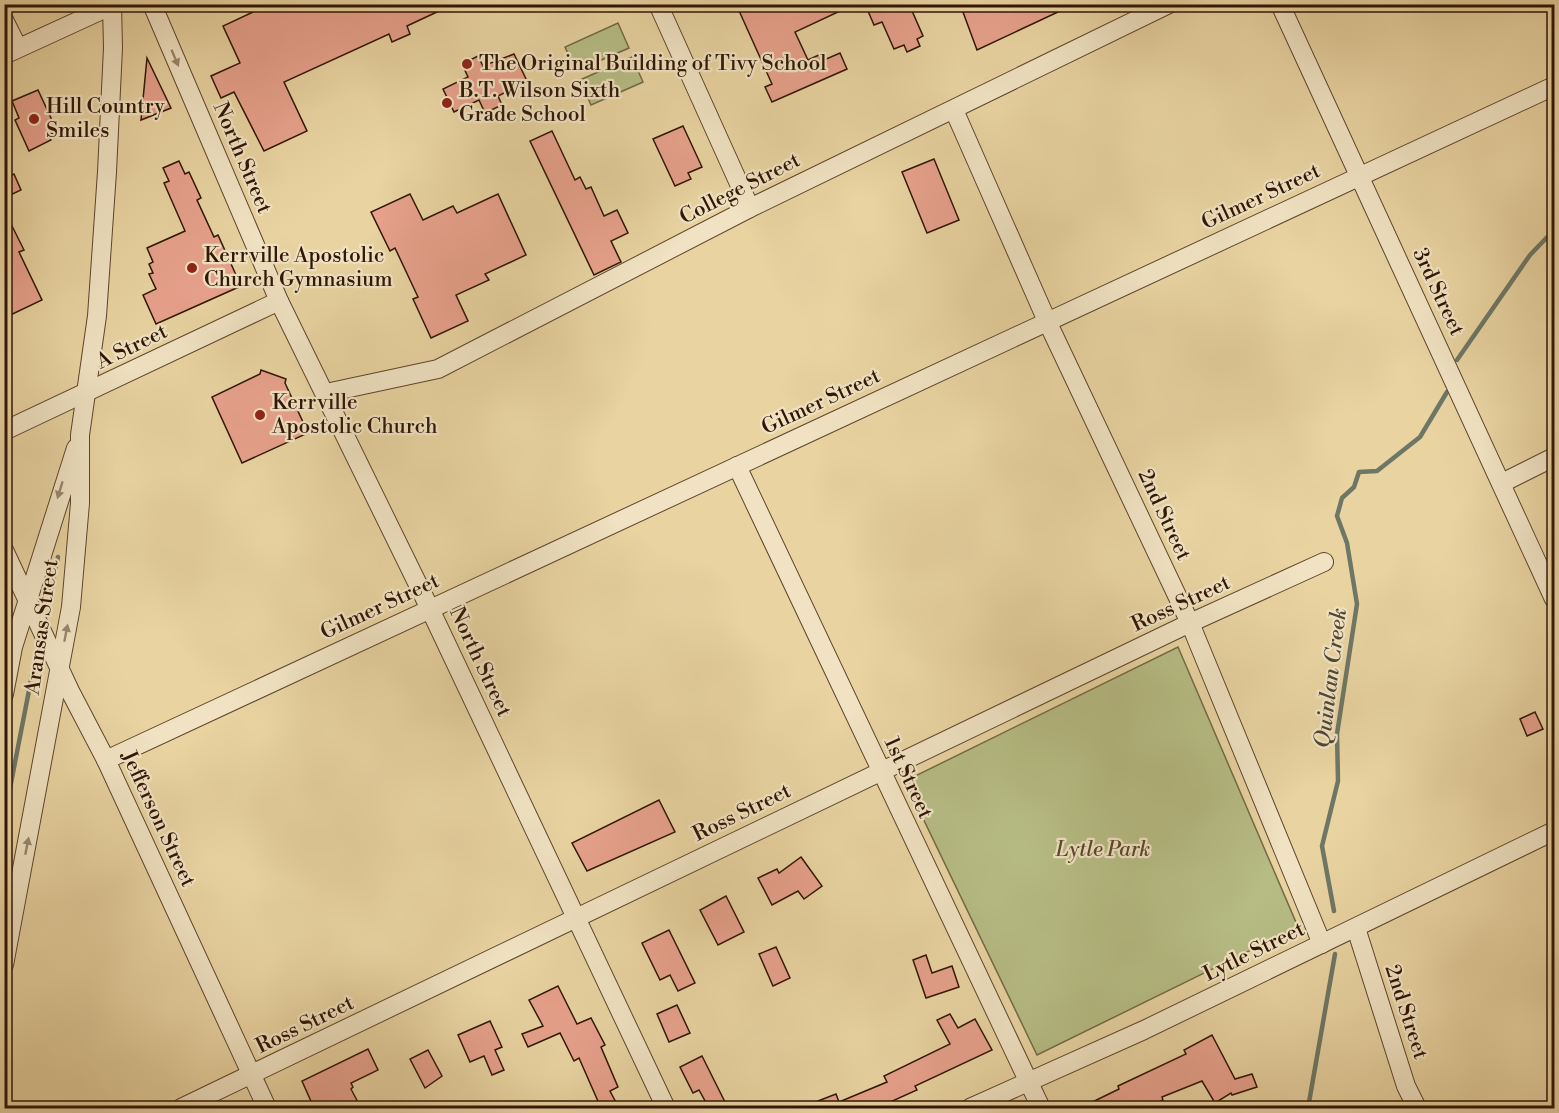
<svg xmlns="http://www.w3.org/2000/svg" width="1559" height="1113" viewBox="0 0 1559 1113" font-family="'Libre Bodoni',serif">
<style>
.green{fill:#b6bc84;stroke:#736945;stroke-width:1.5}
.lines{fill:none;stroke-linecap:round;stroke-linejoin:round}
.stream{stroke:#6e7765;stroke-width:4.5}
.building{fill:#e7a18c;stroke:#301606;stroke-width:1.5}
.minor-casing{stroke:#5e452d;stroke-width:20}
.minor{stroke:#f0e2c2;stroke-width:18}
.oneway{fill:#9a866d}
.poi-dot{fill:#8f2418;stroke:#f0e2c2;stroke-width:2}
.labels{text-anchor:middle;dominant-baseline:central;stroke-width:4.5;stroke-linejoin:round;paint-order:stroke}
.poi-label{font-size:21px;fill:#301606;stroke:#f0e2c2;text-anchor:start}
.street-label{font-size:21px;fill:#301606;stroke:#f0e2c2}
.park-label{font-size:21px;font-style:italic;fill:#58482c;stroke:#f0e2c2}
.water-label{font-size:22px;font-style:italic;fill:#4f4735;stroke:#f0e2c2}
</style>
<rect width="100%" height="100%" fill="#e8d3a1"/>
<filter id="stains"><feTurbulence type="fractalNoise" baseFrequency=".00333" numOctaves="4"/><feColorMatrix values="0 0 0 0 .2 0 0 0 0 .09 0 0 0 0 .02 0 0 0 .5 -.17"/></filter>
<radialGradient id="worn" r=".72"><stop offset=".6" stop-color="#630" stop-opacity="0"/><stop offset="1" stop-color="#630" stop-opacity=".3"/></radialGradient>
<g class="green">
<path d="M618 23 629 48 576 71 565 47Z"/>
<path d="M632 57 643 82 591 105 580 80Z"/>
<path d="M1178 647 1298 927 1037 1055 905 781Z"/>
</g>
<g class="lines">
<g class="stream">
<path d="M1457 360 1530 255 1554 230"/>
<path d="M51 589 58 557"/>
<path d="M4 819 32 675"/>
<path d="M1334 911 1322 846 1338 781 1337 734 1357 604 1347 543 1337 516 1342 498 1354 487 1359 472 1377 471 1420 437 1447 392"/>
<path d="M1308 1108 1335 954"/>
</g>
</g>
<g class="building">
<path d="M270 4H454L407 26 410 34 392 42 389 34 284 82 307 131 264 151 234 92 221 98 211 76 240 63 223 26Z"/>
<path d="M736 4H855L795 32 808 60 821 54 824 60 840 53 847 69 772 102 765 87 772 84Z"/>
<path d="M865 4H909L923 36 917 39 920 46 907 52 904 45 894 49 882 22 874 25Z"/>
<path d="M960 4H1075L977 50Z"/>
<path d="M514 54 527 81 498 96 502 105 485 113 479 100 454 112 443 89 468 77 462 64 478 56 483 66Z"/>
<path d="M147 58 171 108 141 120Z"/>
<path d="M38 90 57 131 49 135 51 140 29 151 15 120 19 118 12 101Z"/>
<path d="M683 126 702 167 688 173 691 179 675 186 653 139Z"/>
<path d="M552 131 575 180 580 177 586 189 591 187 604 216 617 210 628 233 611 241 621 262 594 275 530 141Z"/>
<path d="M934 159 959 220 927 233 902 172Z"/>
<path d="M179 161 185 174 189 172 201 198 197 200 214 237 218 235 241 286 156 324 143 295 156 289 149 274 153 273 149 264 153 262 147 248 185 231 164 183 169 181 163 168Z"/>
<path d="M14 174 21 190 4 198V179Z"/>
<path d="M410 194 423 220 453 206 457 213 498 194 526 255 485 274 489 280 456 295 468 321 431 338 413 299 418 297 395 248 390 251 371 212Z"/>
<path d="M4 210 24 250 19 252 42 300 4 318Z"/>
<path d="M261 370 286 379 285 383 308 433 242 463 212 397 260 374Z"/>
<path d="M1535 712 1543 729 1527 736 1520 719Z"/>
<path d="M659 800 675 832 587 871 572 843Z"/>
<path d="M801 857 822 886 804 899 798 891 772 905 758 878 777 869 779 873Z"/>
<path d="M726 896 744 932 718 945 700 910Z"/>
<path d="M669 930 695 983 678 991 670 975 660 980 642 943Z"/>
<path d="M776 947 790 978 773 986 759 954Z"/>
<path d="M926 955 932 973 952 966 959 987 926 998 913 960Z"/>
<path d="M558 986 577 1024 591 1018 605 1045 601 1047 618 1087 610 1091 619 1108H601L579 1058 574 1061 560 1033 528 1047 522 1034 543 1026 529 1000Z"/>
<path d="M677 1005 690 1033 669 1042 657 1014Z"/>
<path d="M950 1014 958 1028 975 1019 992 1050 915 1086 917 1090 877 1108H800L836 1094 839 1102 887 1082 884 1076 950 1044 937 1020Z"/>
<path d="M490 1021 502 1047 495 1050 504 1070 492 1075 484 1056 470 1062 458 1035Z"/>
<path d="M1212 1035 1235 1079 1252 1074 1257 1087 1232 1095 1231 1093 1215 1103 1202 1081 1162 1097 1163 1100 1146 1108H1080L1119 1089 1118 1086 1186 1054 1184 1050Z"/>
<path d="M368 1049 378 1070 351 1083 353 1087 351 1089 361 1108H314L302 1081Z"/>
<path d="M428 1050 442 1076 425 1088 410 1059Z"/>
<path d="M702 1056 728 1108H709L699 1090 693 1093 680 1067Z"/>
</g>
<g class="lines">
<g class="minor-casing">
<g id="minor">
<path d="M152 4 279 301 430 609 666 1108"/>
<path d="M658 4 750 208"/>
<path d="M1280 4 1554 599"/>
<path d="M4 20 18 48"/>
<path d="M4 55 115 4"/>
<path d="M954 110 1047 321 1190 623 1322 944"/>
<path d="M326 393 438 369 750 208 1169 4"/>
<path d="M4 431 279 301"/>
<path d="M737 466 1041 1108"/>
<path d="M1502 483 1554 457"/>
<path d="M4 550 71 693 106 760 267 1108"/>
<path d="M4 694 13 647 76 448"/>
<path d="M106 760 1554 86"/>
<path d="M1356 928 1406 1086 1417 1108"/>
<path d="M4 965 71 607 80 503V435L97 316 107 172 113 48 112 4"/>
<path d="M181 1108 1190 623 1324 562"/>
<path d="M970 1108 1144 1030 1554 831"/>
</g>
</g>
<use href="#minor" class="minor"/>
</g>
<defs><path id="oneway-solid" d="M-6-.8H1V-3.2L6.5 0L1 3.2V.8H-6Z" transform="scale(1.5)"/></defs>
<g class="oneway">
<use href="#oneway-solid" transform="translate(175 58) rotate(67)"/>
<use href="#oneway-solid" transform="translate(60 490) rotate(107)"/>
<use href="#oneway-solid" transform="translate(66 633) rotate(-79)"/>
<use href="#oneway-solid" transform="translate(27 846) rotate(-79)"/>
</g>
<g class="poi-dot">
<circle cx="467" cy="64" r="6"/>
<circle cx="447" cy="103" r="6"/>
<circle cx="34" cy="119" r="6"/>
<circle cx="192" cy="268" r="6"/>
<circle cx="260" cy="415" r="6"/>
</g>
<g class="labels">
<g class="poi-label">
<text x="479" y="64">The Original Building of Tivy School</text>
<text x="459" y="91">B.T. Wilson Sixth<tspan x="459" dy="24">Grade School</tspan></text>
<text x="46" y="107">Hill Country<tspan x="46" dy="24">Smiles</tspan></text>
<text x="204" y="256">Kerrville Apostolic<tspan x="204" dy="24">Church Gymnasium</tspan></text>
<text x="272" y="403">Kerrville<tspan x="272" dy="24">Apostolic Church</tspan></text>
</g>
<g class="street-label">
<text transform="translate(242 158) rotate(67)">North Street</text>
<text transform="translate(740 189) rotate(-27)">College Street</text>
<text transform="translate(1261 197) rotate(-25)">Gilmer Street</text>
<text transform="translate(1438 292) rotate(65)">3rd Street</text>
<text transform="translate(132 347) rotate(-26)">A Street</text>
<text transform="translate(821 402) rotate(-25)">Gilmer Street</text>
<text transform="translate(1164 515) rotate(65)">2nd Street</text>
<text transform="translate(1181 604) rotate(-25)">Ross Street</text>
<text transform="translate(380 607) rotate(-25)">Gilmer Street</text>
<text transform="translate(42 627) rotate(-82)">Aransas Street</text>
<text transform="translate(480 662) rotate(65)">North Street</text>
<text transform="translate(908 778) rotate(65)">1st Street</text>
<text transform="translate(742 813) rotate(-26)">Ross Street</text>
<text transform="translate(158 819) rotate(65)">Jefferson Street</text>
<text transform="translate(1254 952) rotate(-26)">Lytle Street</text>
<text transform="translate(1406 1012) rotate(72)">2nd Street</text>
<text transform="translate(305 1025) rotate(-26)">Ross Street</text>
</g>
<g class="park-label">
<text x="1103" y="850">Lytle Park</text>
</g>
<g class="water-label">
<text transform="translate(1331 678) rotate(-83)">Quinlan Creek</text>
</g>
</g>
<rect width="1559" height="1113" fill="none" stroke="#e8d3a1" stroke-width="24"/>
<rect x="6" y="6" width="1547" height="1101" fill="none" stroke="#301606" stroke-width="3"/>
<rect x="12" y="12" width="1535" height="1089" fill="none" stroke="#301606" stroke-width="1.5"/>
<rect width="100%" height="100%" filter="url(#stains)"/>
<rect width="100%" height="100%" fill="url(#worn)"/>
</svg>
